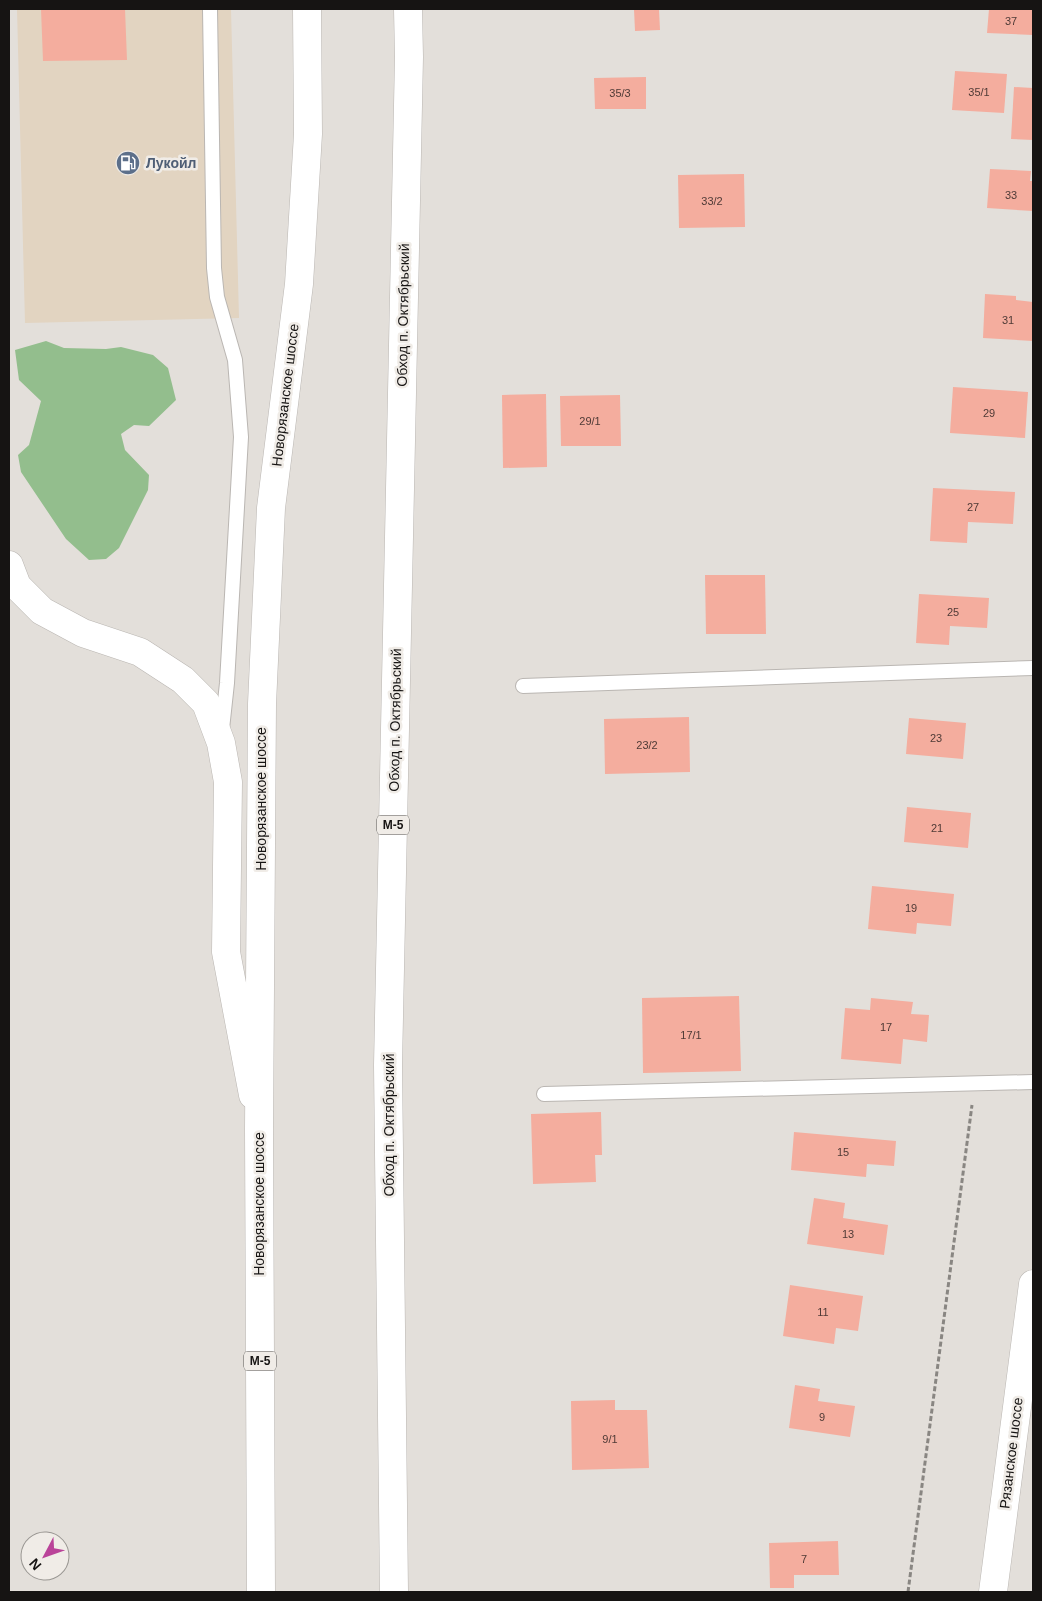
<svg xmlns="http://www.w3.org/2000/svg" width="1042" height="1601" viewBox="0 0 1042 1601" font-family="Arial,sans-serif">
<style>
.commercial{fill:#e2d4c1}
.green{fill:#93be8d}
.building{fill:#f4ad9e}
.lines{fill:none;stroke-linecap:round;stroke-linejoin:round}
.lane-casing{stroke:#bab6b2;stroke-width:16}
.street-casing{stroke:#bab6b2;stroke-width:29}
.secondary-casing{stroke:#bab6b2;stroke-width:29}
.highway-casing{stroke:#bab6b2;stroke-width:29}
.path{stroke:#898682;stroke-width:3;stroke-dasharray:5 2.5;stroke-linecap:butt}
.lane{stroke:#fff;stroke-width:14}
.street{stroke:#fff;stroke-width:28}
.secondary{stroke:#fff;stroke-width:28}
.highway{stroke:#fff;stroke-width:28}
.labels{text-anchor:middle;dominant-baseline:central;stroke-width:5;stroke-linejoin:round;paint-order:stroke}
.number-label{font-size:11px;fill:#4e3a36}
.shield{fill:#f0ece7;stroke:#575553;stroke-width:1}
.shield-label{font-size:12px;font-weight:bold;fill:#161413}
.service-label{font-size:14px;font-weight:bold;fill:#4e5e75;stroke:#f0ece7;text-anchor:start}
.street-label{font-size:14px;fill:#161413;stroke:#f0ece7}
</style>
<rect width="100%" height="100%" fill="#e3dfda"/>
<path class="commercial" d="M17 9H231L239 318 25 323Z"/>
<path class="green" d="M46 341 64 348 106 349 121 347 153 355 168 368 176 400 149 426 134 425 121 434 125 450 149 475 148 490 119 548 106 559 89 560 66 539 21 472 18 455 29 445 41 401 19 380 15 350Z"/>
<g class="building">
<path d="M41 9H125L127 60 43 61Z"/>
<path d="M634 9H659L660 30 635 31Z"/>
<path d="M989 9H1033V35L987 33Z"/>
<path d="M955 71 1007 74 1004 113 952 110Z"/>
<path d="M646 77V109H595L594 78Z"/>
<path d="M1014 87 1033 88V140L1011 139Z"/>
<path d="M990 169 1031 171 1030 181H1033V211L987 208Z"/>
<path d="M744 174 745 227 679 228 678 175Z"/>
<path d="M985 294 1016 296V300L1033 302V341L983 338Z"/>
<path d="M953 387 1028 392 1025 438 950 433Z"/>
<path d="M546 394 547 467 503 468 502 395Z"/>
<path d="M620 395 621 446H561L560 396Z"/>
<path d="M933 488 1015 492 1013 524 968 522 967 543 930 541Z"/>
<path d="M705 575H765L766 634H706Z"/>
<path d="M919 594 989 598 987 628 950 626 949 645 916 643Z"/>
<path d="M689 717 690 772 605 774 604 719Z"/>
<path d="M909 718 966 723 963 759 906 754Z"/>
<path d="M907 807 971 813 968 848 904 842Z"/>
<path d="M872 886 954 894 951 926 917 923 916 934 868 929Z"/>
<path d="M739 996 741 1071 643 1073 642 998Z"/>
<path d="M871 998 913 1002 911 1014 929 1015 927 1042 903 1039 901 1064 841 1059 845 1008 870 1010Z"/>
<path d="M601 1112 602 1155H595L596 1182 533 1184 531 1114Z"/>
<path d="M794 1132 896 1141 894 1166 867 1164 866 1177 791 1170Z"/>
<path d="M814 1198 845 1203 843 1218 888 1225 884 1255 807 1244Z"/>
<path d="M790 1285 863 1296 858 1331 836 1328 834 1344 783 1336Z"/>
<path d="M795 1385 820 1389 818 1401 855 1406 850 1437 789 1428Z"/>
<path d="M615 1400V1410H647L649 1468 572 1470 571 1401Z"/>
<path d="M838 1541 839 1575H794V1588H770L769 1543Z"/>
</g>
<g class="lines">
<g class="lane-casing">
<g id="lane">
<path d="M210 9 214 268 217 297 235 360 241 437 227 683 222 729"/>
<path d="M523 686 1033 668"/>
<path d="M544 1094 1033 1082"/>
</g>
</g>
<g class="street-casing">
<path id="street" d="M9 565 17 586 42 611 83 633 140 652 183 680 206 703 221 743 228 782 226 952 253 1095"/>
</g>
<g class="secondary-casing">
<path id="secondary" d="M993 1592 1033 1284"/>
</g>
<g class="highway-casing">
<g id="highway">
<path d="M261 1592 259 1130 262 704 271 508 299 284 308 134 307 9"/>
<path d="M394 1592 388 1065 409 57 408 9"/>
</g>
</g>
<path class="path" d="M908 1592 972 1105"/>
<use href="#lane" class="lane"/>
<use href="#street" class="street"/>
<use href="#secondary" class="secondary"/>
<use href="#highway" class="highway"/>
</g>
<defs>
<g id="fuel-disc" transform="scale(1.25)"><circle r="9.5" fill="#5c6f8a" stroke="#f0ece7"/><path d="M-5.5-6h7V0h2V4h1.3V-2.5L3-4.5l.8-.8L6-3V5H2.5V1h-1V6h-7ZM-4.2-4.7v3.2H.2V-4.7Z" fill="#fff"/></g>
</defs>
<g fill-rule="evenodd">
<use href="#fuel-disc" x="128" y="163"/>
</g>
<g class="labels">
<g class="number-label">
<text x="1011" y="21">37</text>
<text x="979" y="92">35/1</text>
<text x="620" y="93">35/3</text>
<text x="1011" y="195">33</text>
<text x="712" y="201">33/2</text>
<text x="1008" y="320">31</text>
<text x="989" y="413">29</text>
<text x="590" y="421">29/1</text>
<text x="973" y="507">27</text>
<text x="953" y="612">25</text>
<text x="936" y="738">23</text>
<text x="647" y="745">23/2</text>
<text x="937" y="828">21</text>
<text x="911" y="908">19</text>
<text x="886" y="1027">17</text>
<text x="691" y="1035">17/1</text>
<text x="843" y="1152">15</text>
<text x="848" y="1234">13</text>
<text x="823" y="1312">11</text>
<text x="822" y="1417">9</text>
<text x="610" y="1439">9/1</text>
<text x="804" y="1559">7</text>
</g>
<g class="shield">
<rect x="377" y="815.5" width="32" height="19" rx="4"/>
<rect x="244" y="1351.5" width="32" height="19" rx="4"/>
</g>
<g class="shield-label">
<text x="393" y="825">М-5</text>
<text x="260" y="1361">М-5</text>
</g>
<g class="service-label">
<text x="146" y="163">Лукойл</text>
</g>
<g class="street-label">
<text transform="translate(403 315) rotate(-89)">Обход п. Октябрьский</text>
<text transform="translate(285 395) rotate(-83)">Новорязанское шоссе</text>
<text transform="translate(395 720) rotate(-89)">Обход п. Октябрьский</text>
<text transform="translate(261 799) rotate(-90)">Новорязанское шоссе</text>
<text transform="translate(389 1125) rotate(-90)">Обход п. Октябрьский</text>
<text transform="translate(259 1204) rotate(-90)">Новорязанское шоссе</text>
<text transform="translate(1011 1453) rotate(-83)">Рязанское шоссе</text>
</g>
</g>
<rect width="1042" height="1601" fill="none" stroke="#161413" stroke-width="20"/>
<g transform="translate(45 1556) rotate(229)"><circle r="24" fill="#f0ece7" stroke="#999692"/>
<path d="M0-4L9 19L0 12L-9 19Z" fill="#ba4399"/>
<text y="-8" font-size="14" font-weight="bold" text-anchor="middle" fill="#161413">N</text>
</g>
</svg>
